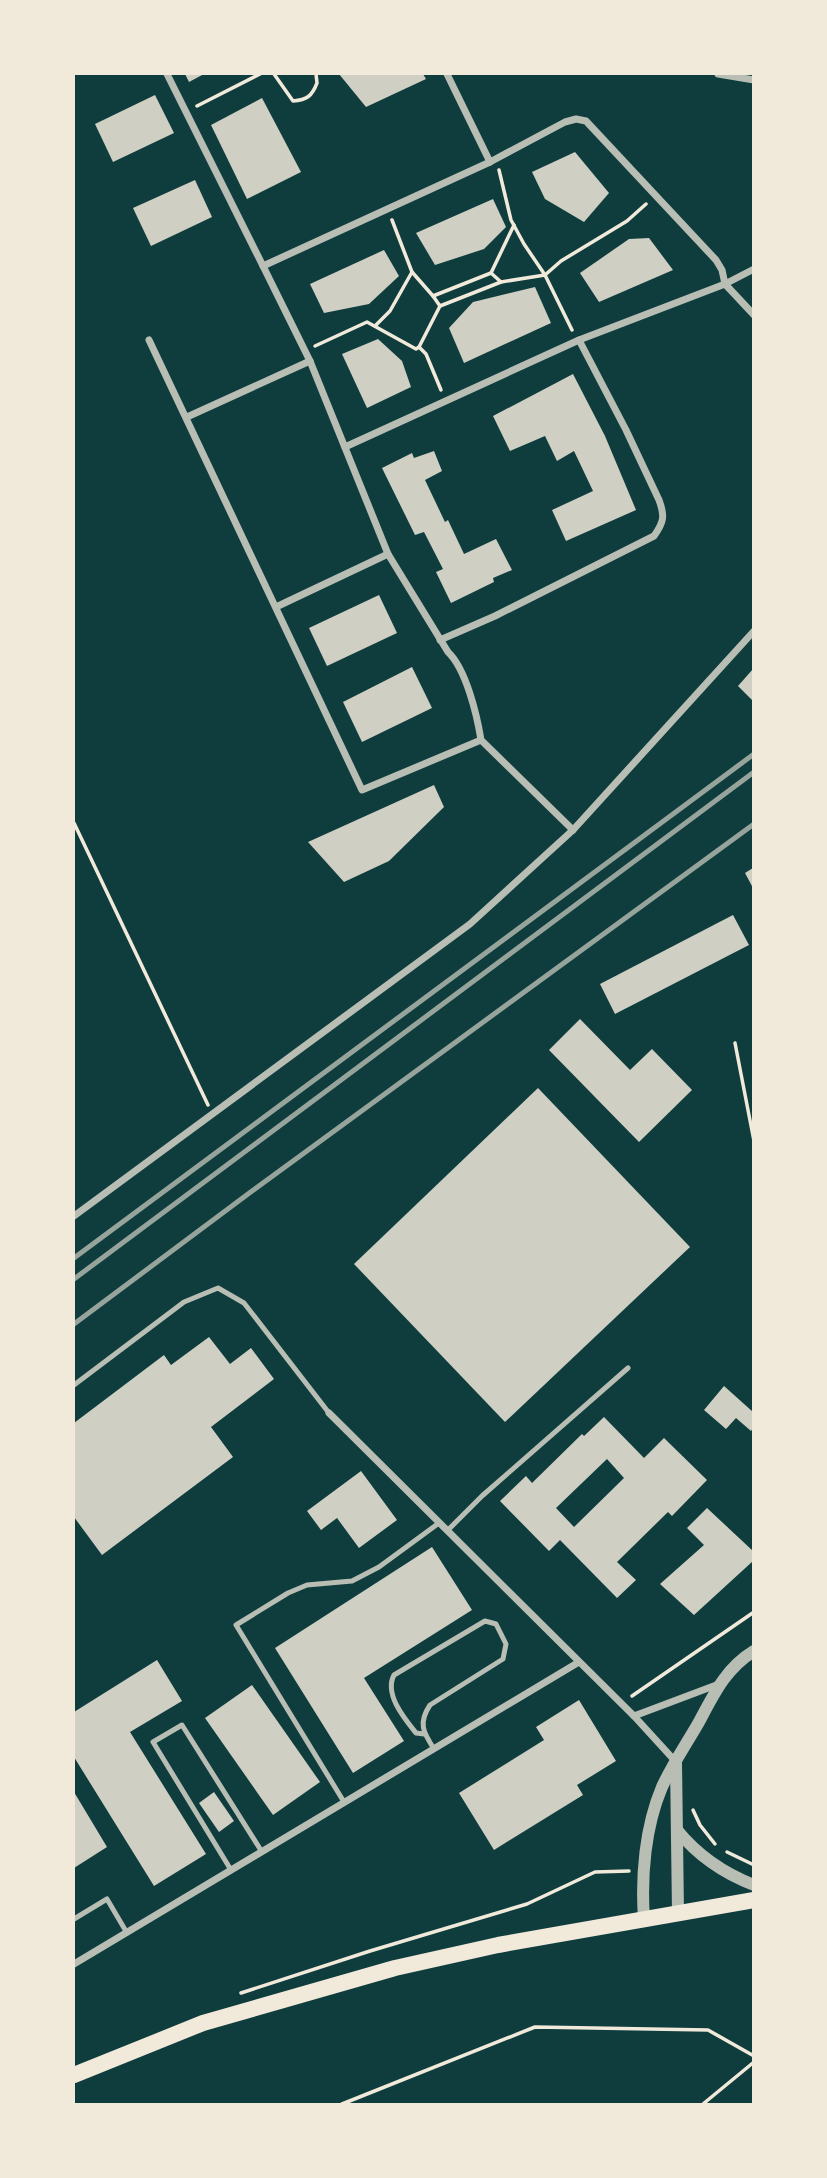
<svg xmlns="http://www.w3.org/2000/svg" width="827" height="2178" viewBox="0 0 827 2178" font-family="'Fira Sans Condensed',sans-serif">
<style>
.building{fill:#cfcfc3;fill-rule:evenodd}
.lines{fill:none;stroke-linecap:round;stroke-linejoin:round}
.path{stroke:#f1e9da;stroke-width:3.5}
.service{stroke:#b8beb3;stroke-width:5}
.minor{stroke:#b8beb3;stroke-width:7}
.tertiary{stroke:#b8beb3;stroke-width:12}
.primary{stroke:#f1e9da;stroke-width:16}
.rail{stroke:#97a49c;stroke-width:5}
</style>
<rect width="100%" height="100%" fill="#0f3d3e"/>
<g class="building">
<path d="M185 74H204L189 82Z"/>
<path d="M339 74H423L426 79 366 107Z"/>
<path d="M155 95 174 133 113 162 95 124Z"/>
<path d="M262 98 301 172 247 199 211 125Z"/>
<path d="M575 152 609 193 584 222 545 199 532 172Z"/>
<path d="M195 180 212 217 151 246 133 208Z"/>
<path d="M493 199 506 227 484 249 435 265 416 233Z"/>
<path d="M649 238 673 270 599 302 580 273 629 239Z"/>
<path d="M384 250 399 276 369 304 324 313 310 284Z"/>
<path d="M535 287 551 323 464 363 449 328 473 302Z"/>
<path d="M378 339 402 361 411 387 367 408 342 354Z"/>
<path d="M573 374 605 436 636 510 566 541 552 510 593 491 574 451 557 461 545 436 510 451 493 416Z"/>
<path d="M434 451 442 471 425 480 445 522 448 520 464 554 496 539 512 570 493 578 494 582 451 603 436 572 443 569 424 532 415 535 382 468 412 453 414 458Z"/>
<path d="M379 595 397 633 327 666 309 628Z"/>
<path d="M412 667 432 708 362 742 343 702Z"/>
<path d="M753 669V701L738 686Z"/>
<path d="M434 785 444 807 389 861 344 882 308 842Z"/>
<path d="M753 868V888L745 873Z"/>
<path d="M733 915 749 945 615 1014 600 984Z"/>
<path d="M580 1019 630 1070 652 1049 692 1090 639 1142 549 1050Z"/>
<path d="M538 1088 690 1247 505 1422 354 1264Z"/>
<path d="M209 1337 230 1364 251 1348 274 1379 211 1427 233 1457 102 1555 74 1517V1423L164 1355 171 1365Z"/>
<path d="M724 1386 753 1412V1428L751 1431 736 1418 726 1429 704 1410Z"/>
<path d="M604 1417 644 1458 664 1438 707 1480 672 1516 668 1512 617 1562 636 1580 617 1598 560 1540 549 1551 500 1501 526 1476 532 1483 582 1434 584 1436ZM607 1459 624 1478 574 1527 556 1508Z"/>
<path d="M361 1471 397 1520 359 1548 337 1518 321 1530 307 1511Z"/>
<path d="M707 1508 753 1551V1561L694 1615 660 1584 704 1545 687 1528Z"/>
<path d="M432 1547 472 1610 364 1678 404 1741 353 1773 275 1648Z"/>
<path d="M157 1660 182 1701 130 1732 206 1854 154 1886 74 1757V1712Z"/>
<path d="M252 1685 320 1782 273 1815 205 1718Z"/>
<path d="M579 1700 616 1761 577 1785 583 1795 494 1850 459 1793 544 1740 536 1727Z"/>
<path d="M74 1792 107 1847 74 1868Z"/>
<path d="M214 1792 234 1821 219 1832 199 1803Z"/>
</g>
<g class="lines">
<g class="path">
<path d="M274 74 293 101C307 100 312 96 317 83L316 74"/>
<path d="M197 106 260 74"/>
<path d="M499 170 511 220 524 244 545 275 572 330"/>
<path d="M392 220 412 272 433 296 491 273 514 225"/>
<path d="M491 273 501 282 545 275 561 261 627 221 646 204"/>
<path d="M433 296 440 306 501 282"/>
<path d="M440 306 419 347 426 354 441 390"/>
<path d="M375 326 390 311 412 272"/>
<path d="M315 346 367 322 416 349 419 347"/>
<path d="M74 823 208 1105"/>
<path d="M735 1043 754 1141"/>
<path d="M632 1696 754 1612"/>
<path d="M693 1810 700 1825 715 1844"/>
<path d="M727 1852 754 1865"/>
<path d="M241 1993 370 1951 527 1904 595 1872 629 1871"/>
<path d="M342 2104 535 2027 708 2030 754 2056"/>
<path d="M703 2104 754 2062"/>
</g>
<g class="service">
<path d="M74 1385 184 1302 218 1288 244 1303 329 1413"/>
<path d="M447 1531 482 1496 628 1368"/>
<path d="M424 1734 416 1733C404 1718 384 1694 394 1675L485 1621 496 1624 506 1644 503 1659 430 1705C418 1723 423 1732 434 1749"/>
<path d="M344 1802 236 1625 288 1593 307 1585 352 1581 379 1567 439 1523"/>
<path d="M231 1870 153 1742 182 1725 262 1852"/>
<path d="M74 1919 107 1899 127 1933"/>
</g>
<g class="minor">
<path d="M167 74 263 266"/>
<path d="M447 74 490 162"/>
<path d="M718 74 754 80"/>
<path d="M149 340 362 790 481 740"/>
<path d="M187 417 310 361"/>
<path d="M345 447 579 340 725 284 754 269"/>
<path d="M276 607 388 554"/>
<path d="M440 640 495 616 654 536C664 522 665 516 659 500L626 430 579 340"/>
<path d="M573 830 481 740C477 715 466 669 448 652L388 554 310 361 263 266 490 162 565 122 576 119 586 121 716 260 722 270 725 284 754 315"/>
<path d="M74 1216 470 924 573 830 754 631"/>
<path d="M329 1413 634 1716 719 1684"/>
<path d="M634 1716 676 1762"/>
<path d="M74 1964 579 1662"/>
</g>
<g class="tertiary">
<path d="M676 1763 678 1913"/>
<path d="M677 1830C698 1856 723 1873 754 1885"/>
<path d="M644 1919C641 1876 645 1827 662 1787 672 1765 687 1743 699 1722 714 1694 726 1668 754 1651"/>
</g>
<path class="primary" d="M74 2075 203 2023 395 1968 498 1945 754 1900"/>
<g class="rail">
<path d="M74 1258 754 754"/>
<path d="M74 1279 754 772"/>
<path d="M74 1324 248 1194 754 824"/>
</g>
</g>
<rect width="827" height="2178" fill="none" stroke="#f1e9da" stroke-width="150"/>
</svg>
